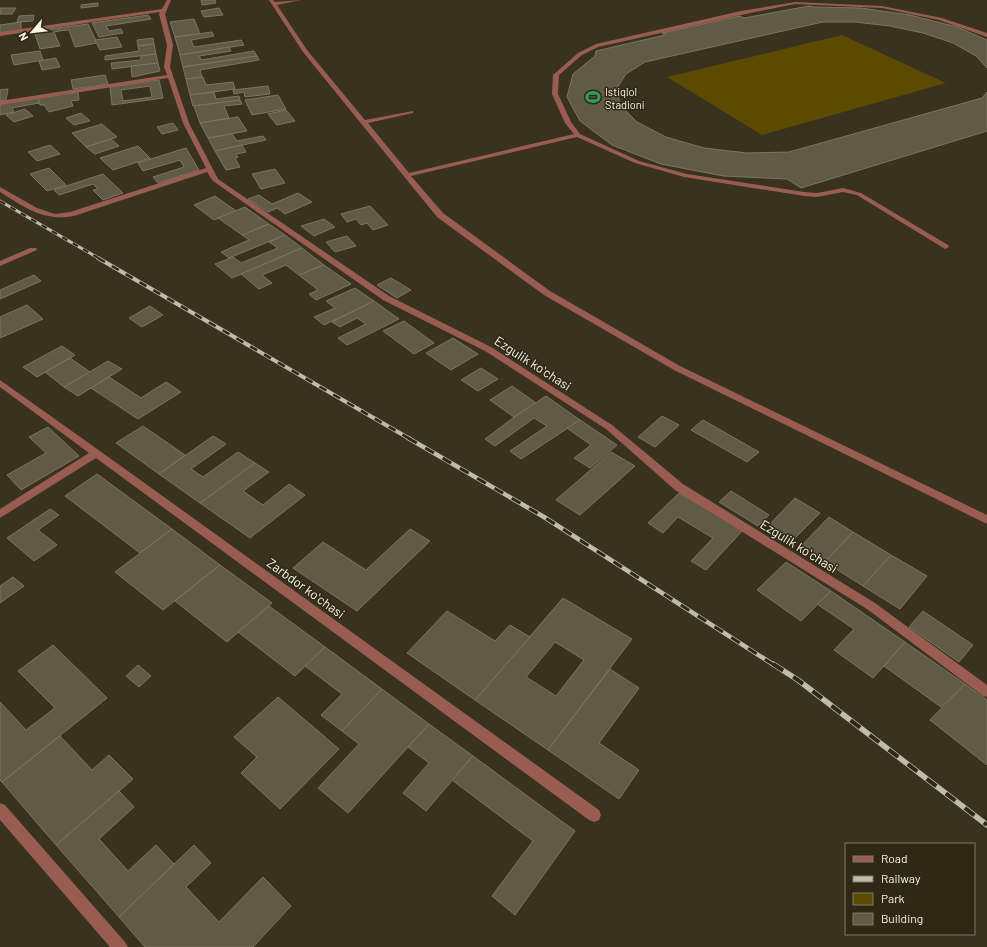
<svg xmlns="http://www.w3.org/2000/svg" width="987" height="947" viewBox="0 0 987 947" font-family="Barlow,sans-serif">
<style>
.green{fill:#5b4a00}
.building{fill:#615b46;stroke:#7c7661;fill-rule:evenodd}
.lines{fill:none;stroke-linecap:round;stroke-linejoin:round}
.minor{fill:#995c51;fill-rule:evenodd}
.rail-far3-casing{stroke:#bfbbad;stroke-width:3}
.rail-far2-casing{stroke:#bfbbad;stroke-width:4}
.rail-far1-casing{stroke:#bfbbad;stroke-width:4.5}
.rail-casing{stroke:#bfbbad;stroke-width:5.5}
.rail-far3{stroke:#2e2815;stroke-width:2;stroke-dasharray:6;stroke-linecap:butt}
.rail-far2{stroke:#2e2815;stroke-width:2.5;stroke-dasharray:8;stroke-linecap:butt}
.rail-far1{stroke:#2e2815;stroke-width:3;stroke-dasharray:10;stroke-linecap:butt}
.rail{stroke:#2e2815;stroke-width:4;stroke-dasharray:12;stroke-linecap:butt}
.labels{text-anchor:middle;dominant-baseline:central;stroke-width:3;stroke-linejoin:round;paint-order:stroke}
.far-poi-label{font-size:11px;fill:#f8f5e9;stroke:#2e2815;text-anchor:start}
.street-label{font-size:13px;fill:#f8f5e9;stroke:#2e2815}
</style>
<rect width="100%" height="100%" fill="#38321f"/>
<path class="green" d="M842 35 946 83 762 135 667 77Z"/>
<g class="building">
<path d="M201 0H215L216 3 202 5Z"/>
<path d="M98 3V6L81 8V5Z"/>
<path d="M809 6 814 7 861 8 910 15 957 27 987 40V68L976 56 953 43 923 33 890 26 855 22H823L645 62 626 74 617 88 620 105 637 122 666 137 704 148 747 153 789 152 982 98 987 92V131L801 188 787 179 723 176 661 164 612 145 580 121 567 97 573 74 595 56 596 51 665 35 662 33 740 16 744 18Z"/>
<path d="M0 8H16L12 14H0L2 12H0Z"/>
<path d="M219 8 223 15 204 17 201 11Z"/>
<path d="M34 15 33 21 17 22 19 16Z"/>
<path d="M148 15 151 19 106 26 109 31 121 29 123 33 99 37 92 23Z"/>
<path d="M194 19 200 34 175 37 170 22Z"/>
<path d="M21 22V30L0 33V25Z"/>
<path d="M88 24 97 43 75 47 69 30 59 31 58 28Z"/>
<path d="M58 28 59 31 54 32 60 46 40 49 34 31Z"/>
<path d="M212 32 214 36 191 40 194 47 241 40 244 45 180 55 175 37Z"/>
<path d="M117 37 122 47 100 50 95 40Z"/>
<path d="M153 38 154 44 138 46 137 40Z"/>
<path d="M154 44 156 54 105 60V56L139 51 138 46Z"/>
<path d="M229 47 231 51 199 56 201 60 254 51 257 56 183 67 180 55Z"/>
<path d="M40 51 43 60 14 65 11 55Z"/>
<path d="M156 54 158 63 112 69 111 63 141 60V56Z"/>
<path d="M257 56 259 60 200 70 202 77 186 79 183 67Z"/>
<path d="M56 58 60 67 42 70 39 61Z"/>
<path d="M158 63 160 71 132 77 131 66Z"/>
<path d="M105 75 108 84 73 89 71 80Z"/>
<path d="M203 77 206 85 233 82 235 89 190 95 186 79Z"/>
<path d="M159 80 163 98 112 105 110 87ZM150 86 152 97 123 101 121 90Z"/>
<path d="M268 86 270 94 245 97 244 92 234 94 233 90Z"/>
<path d="M8 89 6 100 0 101V90Z"/>
<path d="M78 92 79 100 71 101 73 106 49 112 44 105H40L39 103 38 98Z"/>
<path d="M214 92 216 99 239 96 240 100 193 106 190 95Z"/>
<path d="M278 95 286 109 252 115 245 100Z"/>
<path d="M38 98 39 103 12 108 14 112 0 115V104Z"/>
<path d="M240 100 242 104 224 106 229 118 200 123 194 106Z"/>
<path d="M25 109 33 116 14 122 6 115Z"/>
<path d="M286 110 295 121 277 125 268 114Z"/>
<path d="M81 113 90 121 74 125 66 118Z"/>
<path d="M238 117 247 131 208 138 200 123Z"/>
<path d="M173 123 178 130 162 134 157 127Z"/>
<path d="M102 124 117 137 86 147 72 133Z"/>
<path d="M232 134 237 141 263 136 266 140 215 151 208 138Z"/>
<path d="M111 139 119 146 95 154 86 147Z"/>
<path d="M50 145 60 154 37 161 28 152Z"/>
<path d="M242 145 246 152 236 154 238 157 235 158 240 167 226 170 215 151Z"/>
<path d="M138 146 150 158 113 170 100 158Z"/>
<path d="M186 148 199 170 158 183 153 177 184 167 180 160 143 171 138 163Z"/>
<path d="M49 168 66 185 47 191 30 174Z"/>
<path d="M275 169 285 183 261 189 252 174Z"/>
<path d="M103 174 123 193 103 200 93 190 98 189 93 184 59 195 54 190Z"/>
<path d="M298 193 312 202 285 214 277 208 268 212 248 199 259 195 272 204Z"/>
<path d="M215 196 236 211 214 220 194 205Z"/>
<path d="M370 206 388 225 373 230 367 223 361 225 356 219 347 222 341 214Z"/>
<path d="M245 207 269 224 242 235 218 218Z"/>
<path d="M324 219 335 227 314 236 301 226Z"/>
<path d="M269 224 285 235 229 258 221 252 249 240 242 235Z"/>
<path d="M285 235 302 248 232 278 215 264 233 257 241 263 278 248 269 242Z"/>
<path d="M347 236 356 246 335 252 326 242Z"/>
<path d="M302 248 324 265 299 275 286 265 262 275 272 283 259 289 241 274Z"/>
<path d="M324 265 351 284 316 300 309 294 318 290 299 275Z"/>
<path d="M34 275 41 281 0 299V290Z"/>
<path d="M391 278 411 290 397 298 377 285Z"/>
<path d="M355 288 374 301 324 325 314 317 335 308 326 301Z"/>
<path d="M374 301 399 319 347 345 338 338 366 324 357 318 340 327 332 322Z"/>
<path d="M27 305 43 319 0 338V317Z"/>
<path d="M150 306 163 315 142 327 129 318Z"/>
<path d="M404 321 434 343 414 354 383 331Z"/>
<path d="M453 338 478 354 451 370 426 353Z"/>
<path d="M62 346 75 355 37 377 23 367Z"/>
<path d="M70 358 90 372 64 387 45 372Z"/>
<path d="M108 361 122 369 78 396 64 387Z"/>
<path d="M481 368 498 379 478 391 461 380Z"/>
<path d="M109 377 141 398 166 382 181 392 138 419 91 388Z"/>
<path d="M512 386 536 403 514 417 490 400Z"/>
<path d="M546 396 580 420 521 459 510 451 547 426 534 418 495 446 485 439 517 415Z"/>
<path d="M662 416 679 425 655 447 638 437Z"/>
<path d="M580 420 617 445 590 468 574 458 591 445 567 428Z"/>
<path d="M703 420 759 452 747 462 691 430Z"/>
<path d="M143 426 185 455 159 474 116 443Z"/>
<path d="M48 427 79 456 21 490 7 475 46 453 29 437Z"/>
<path d="M213 436 226 444 191 469 203 477 238 452 255 463 200 503 159 474Z"/>
<path d="M611 452 635 466 580 515 556 500Z"/>
<path d="M255 463 269 472 243 491 263 505 289 484 305 495 250 538 200 503Z"/>
<path d="M97 474 172 529 140 553 65 496Z"/>
<path d="M731 491 769 515 758 526 719 502Z"/>
<path d="M679 493 743 530 706 570 691 561 713 538 678 517 663 533 648 523Z"/>
<path d="M795 498 820 513 792 541 768 526Z"/>
<path d="M50 509 59 515 38 530 57 545 34 561 7 538Z"/>
<path d="M829 517 853 532 825 562 800 547Z"/>
<path d="M172 529 220 565 163 610 115 572Z"/>
<path d="M410 529 430 541 357 611 293 568 323 542 366 570Z"/>
<path d="M853 532 891 555 863 586 825 562Z"/>
<path d="M891 555 927 576 900 609 863 586Z"/>
<path d="M786 562 831 591 801 621 757 590Z"/>
<path d="M220 565 272 603 227 642 175 601Z"/>
<path d="M13 577 24 586 0 603V586Z"/>
<path d="M831 591 905 642 873 678 834 650 854 629 817 604Z"/>
<path d="M563 598 632 639 548 750 475 700ZM555 642 584 660 556 696 526 677Z"/>
<path d="M269 606 325 647 295 676 238 632Z"/>
<path d="M447 611 495 641 510 625 530 637 475 700 407 653Z"/>
<path d="M923 611 973 645 959 662 909 627Z"/>
<path d="M905 642 965 684 941 707 884 666Z"/>
<path d="M53 645 107 698 2 782 0 780V702L26 730 55 708 18 671Z"/>
<path d="M325 647 382 689 342 731 321 715 342 694 305 666Z"/>
<path d="M138 665 151 676 139 687 126 676Z"/>
<path d="M610 669 639 688 599 743 639 770 619 799 548 750Z"/>
<path d="M965 684 987 700V765L930 720Z"/>
<path d="M382 689 429 724 348 813 318 788 359 744 342 731Z"/>
<path d="M278 697 339 749 280 809 241 773 257 757 234 737Z"/>
<path d="M429 724 473 756 426 811 403 793 429 763 408 747Z"/>
<path d="M60 736 92 770 109 755 133 779 56 845 2 782Z"/>
<path d="M473 756 575 831 515 915 492 896 533 841 452 780Z"/>
<path d="M119 791 134 807 99 839 128 871 156 845 174 864 119 917 56 845Z"/>
<path d="M194 845 211 863 186 887 219 922 263 877 291 906 253 947H145L119 917Z"/>
</g>
<g class="lines">
<g class="minor">
<path d="M167 0H171L165 14 173 45 170 67 189 123 218 179 389 296 491 347 612 425 683 484 875 603 987 685V697L983 696 867 609 675 490 606 429 485 351 383 300 213 181 207 172 74 216C44 222 24 207 0 192V187L37 208 55 214 70 212 206 168 183 123 168 78 0 105V101L167 75 164 67 167 45 159 14 160 12 0 36V32L162 9Z"/>
<path d="M269 0H273L275 2 301 0 277 5 307 50 365 120 413 111V113L368 123 409 173 574 134 565 123 552 94 553 75 578 53 596 44 741 11 795 2 882 6 942 18 987 33V37L939 20 882 8 795 4 741 15 598 47 582 55 559 75 558 94 571 122 580 134 639 161 687 174 804 192 817 193 843 188 861 193 948 245 949 247 945 249 857 195 843 192 817 197 804 196 684 177 635 163 577 137 411 176 443 213 550 291 680 366 987 515V524L674 370 544 295 437 217 303 52Z"/>
<path d="M30 248H36L37 250 0 266V261Z"/>
<path d="M0 380 100 451 599 810 601 815 599 820 594 822 589 820 96 458 0 518V509L89 453 0 387Z"/>
<path d="M0 803 5 805 125 942 128 947H110L0 820Z"/>
</g>
<g class="rail-far3-casing">
<path id="rail-far3" d="M0 201 100 259"/>
</g>
<g class="rail-far2-casing">
<path id="rail-far2" d="M98 258 410 439"/>
</g>
<g class="rail-far1-casing">
<path id="rail-far1" d="M408 438 544 517 774 665"/>
</g>
<g class="rail-casing">
<path id="rail" d="M773 664 798 680 987 825"/>
</g>
<use href="#rail-far3" class="rail-far3"/>
<use href="#rail-far2" class="rail-far2"/>
<use href="#rail-far1" class="rail-far1"/>
<use href="#rail" class="rail"/>
</g>
<defs>
<g id="stadium-bare" transform="scale(1.2)"><path d="M0-5a6.5 5 0 1 0 0 10a6.5 5 0 1 0 0-10ZM-3.5-1.8h7v3.6h-7Z" fill="#2e9e5b" stroke="#2e2815" stroke-width="2.5" paint-order="stroke"/></g>
</defs>
<g fill-rule="evenodd">
<use href="#stadium-bare" x="593" y="97"/>
</g>
<g class="labels">
<g class="far-poi-label">
<text x="605" y="91">Istiqlol<tspan x="605" dy="13">Stadioni</tspan></text>
</g>
<g class="street-label">
<text transform="translate(533 363) rotate(33)">Ezgulik koʻchasi</text>
<text transform="translate(799 546) rotate(32)">Ezgulik koʻchasi</text>
<text transform="translate(306 588) rotate(36)">Zarbdor koʻchasi</text>
</g>
</g>
<rect x="845" y="843" width="130" height="92" fill="#2e2815" stroke="#7f7a6a"/>
<rect x="853" y="856" width="20" height="6" fill="#995c51" stroke="#7f7a6a"/>
<text x="881" y="863" font-size="12" fill="#f8f5e9">Road</text>
<rect x="853" y="876" width="20" height="6" fill="#bfbbad" stroke="#7f7a6a"/>
<text x="881" y="883" font-size="12" fill="#f8f5e9">Railway</text>
<rect x="853" y="893" width="20" height="12" fill="#5b4a00" stroke="#7f7a6a"/>
<text x="881" y="903" font-size="12" fill="#f8f5e9">Park</text>
<rect x="853" y="913" width="20" height="12" fill="#615b46" stroke="#7f7a6a"/>
<text x="881" y="923" font-size="12" fill="#f8f5e9">Building</text>
<g transform="translate(32 32) rotate(242)" stroke="#2e2815" stroke-width="3" paint-order="stroke">
<path d="M0-3L7 15L0 10L-7 15Z" fill="#f8f5e9"/>
<text y="-6" font-size="11" font-weight="bold" text-anchor="middle" fill="#f8f5e9">N</text>
</g>
</svg>
